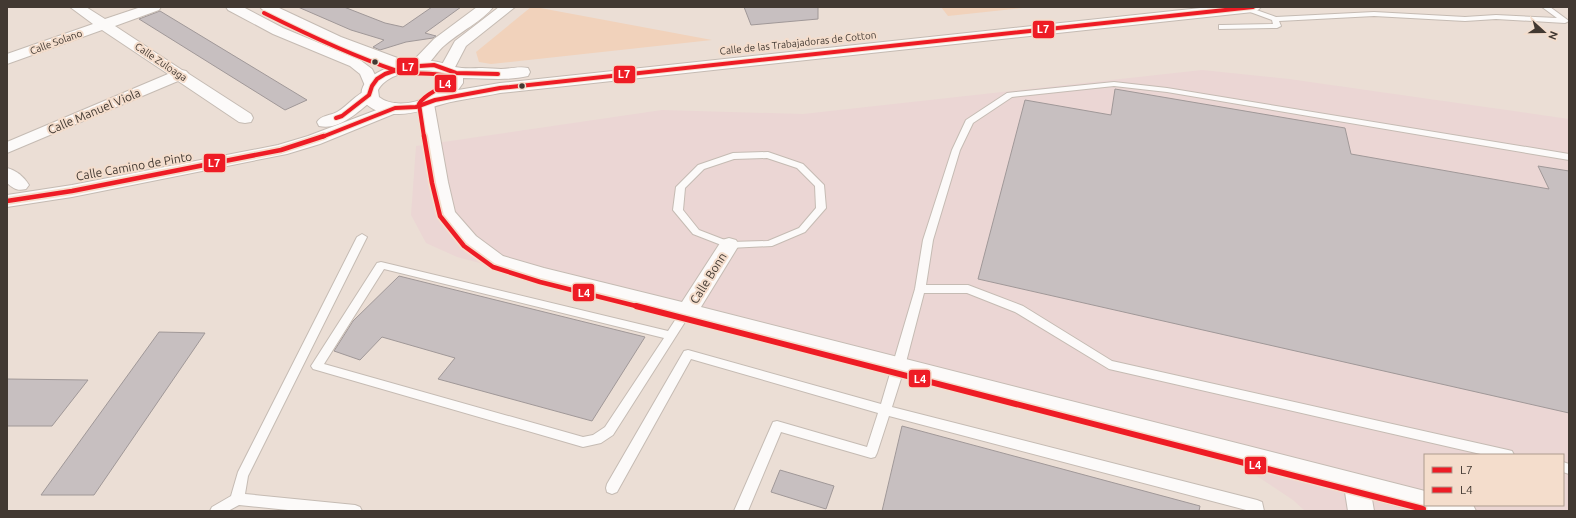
<svg xmlns="http://www.w3.org/2000/svg" width="1576" height="518" viewBox="0 0 1576 518" font-family="Ubuntu,sans-serif">
<style>
.industrial{fill:#ebd6d4;fill-rule:evenodd}
.green{fill:#f1d2bb}
.building{fill:#c7bfc0;stroke:#a09898}
.lines{fill:none;stroke-linecap:round;stroke-linejoin:round}
.lane-casing{stroke:#c5bbb3;stroke-width:2}
.street-casing{stroke:#c5bbb3;stroke-width:2}
.secondary-casing{stroke:#c5bbb3;stroke-width:2}
.lane{fill:#fcfaf9;fill-rule:evenodd}
.street{fill:#fcfaf9;fill-rule:evenodd}
.secondary{fill:#fcfaf9;fill-rule:evenodd}
.bus-1-far1-casing{stroke:#f4ddcc;stroke-width:6}
.bus-1-casing{stroke:#f4ddcc;stroke-width:8}
.bus-2-far2-casing{stroke:#f4ddcc;stroke-width:6}
.bus-2-far1-casing{stroke:#f4ddcc;stroke-width:8}
.bus-2-casing{stroke:#f4ddcc;stroke-width:9}
.bus-1-far1{stroke:#ee1c25;stroke-width:4}
.bus-1{stroke:#ee1c25;stroke-width:4.5}
.bus-2-far2{stroke:#ee1c25;stroke-width:4}
.bus-2-far1{stroke:#ee1c25;stroke-width:4.5}
.bus-2{stroke:#ee1c25;stroke-width:6}
.bus-dot{fill:#423932;stroke:#f4ddcc;stroke-width:1.5}
.labels{text-anchor:middle;dominant-baseline:central;stroke-width:4;stroke-linejoin:round;paint-order:stroke}
.far-street-label{font-size:10px;fill:#423932;stroke:#f4ddcc}
.street-label{font-size:12px;fill:#423932;stroke:#f4ddcc}
.line-badge{stroke:#f4ddcc;stroke-width:1.5}
.badge-label{font-size:11px;text-anchor:middle;font-weight:bold;fill:#fff}
</style>
<rect width="100%" height="100%" fill="#ebded5"/>
<path class="industrial" d="M1202 70 1289 79 1569 119V511H1305L1293 500 1234 461 457 257 426 243 411 215 416 146 662 110 803 114ZM1425 455H1563V505H1425Z"/>
<g class="green">
<path d="M531 7H535L712 40 491 64 479 62 476 52Z"/>
<path d="M941 7H1032L948 16Z"/>
</g>
<g class="building">
<path d="M298 7H344L385 23 403 27 432 7H461L425 33 436 36 433 38 406 42 380 50 373 47 384 40 351 30Z"/>
<path d="M744 7H818V19L751 25Z"/>
<path d="M160 11 307 100 285 110 139 19Z"/>
<path d="M1115 89 1345 128 1351 154 1549 189 1538 166 1569 171V413L978 279 1025 100 1111 115Z"/>
<path d="M399 276 645 337 592 421 438 379 455 358 382 337 360 360 334 351 353 321Z"/>
<path d="M159 332 205 333 94 495H41Z"/>
<path d="M7 379 88 380 52 426H7Z"/>
<path d="M902 426 1200 506 1199 511H882Z"/>
<path d="M780 470 834 486 826 509 771 492Z"/>
</g>
<g class="lines">
<g class="lane-casing">
<g id="lane">
<path d="M1241 7H1248L1276 17 1374 12 1465 17 1496 15 1557 18 1542 7H1550L1569 21 1565 23 1496 19 1465 21 1374 16 1279 21 1281 26 1277 28 1219 29V25H1222L1273 24 1272 20 1242 9Z"/>
<path d="M1114 82 1167 88 1569 154V160L1167 92 1114 86 1012 97 973 123 960 150 933 240 926 285H968L1023 306 1112 361 1508 450 1512 451 1514 455H1485L1109 369 1015 312 967 293H924L905 366 892 407 1257 500 1262 502 1264 511H1250L889 416 877 453 875 457 871 458 781 432 748 511H734L773 422 777 421 867 447 878 413 691 359 617 492 612 494 607 492 606 488 607 484 684 351 688 350 881 404 915 289 923 240 952 150 966 120 1007 93Z"/>
<path d="M768 152 803 164 824 185 826 208 805 232 772 246 729 248 693 234 673 210 676 187 698 165 733 153ZM767 158 797 168 815 186 816 208 799 228 768 241 730 242 699 230 683 210 685 188 704 169 734 159Z"/>
<path d="M362 234 367 237 248 476 245 494 355 505 360 507 362 511H298L239 505 228 511H210L212 507 231 496 238 472 357 237Z"/>
<path d="M381 262 668 331 683 308H691L692 311 613 435 601 443 583 447 313 369 311 366 313 363 377 263ZM384 269 664 338 605 427 593 435 583 437 324 364Z"/>
<path d="M1563 462 1569 464V474L1563 472Z"/>
</g>
</g>
<g class="street-casing">
<g id="street">
<path d="M70 7H86L105 19 141 7H161L159 10 115 26 182 70 186 71 189 74 251 114 253 118 251 122 245 123 239 122 178 81 7 153V142L168 74 102 30 7 64V54L93 24Z"/>
<path d="M226 7H243L283 28 360 60 372 69 380 85 378 88 372 90 366 88 360 74 350 66 273 34 228 10Z"/>
<path d="M260 7H277L341 37 411 63 434 39 477 7H493C485 19 457 34 445 45 437 51 431 64 422 68 418 70 414 70 410 71 396 74 268 19 260 7Z"/>
<path d="M499 7H515L466 46 452 73 447 75 442 73 439 70 455 41Z"/>
<path d="M369 90 375 92 377 95 375 98C360 110 340 131 319 126L317 122C321 115 330 116 337 112 348 106 356 93 369 90Z"/>
<path d="M426 99 432 101 434 104 448 182 455 212 476 236 503 256 544 268 682 302 722 240 729 238 736 240 739 245 701 307 1425 491V505H1473L1476 511H1416L1372 499 1374 511H1348L1345 492 687 319 542 282 489 266 462 246 437 213 430 182 418 104 420 101Z"/>
<path d="M395 103 401 105 403 108 401 111 320 144 287 154 72 197 7 207V195L72 185 278 145 308 136Z"/>
<path d="M7 168C16 170 24 177 29 185L26 189C17 191 14 189 7 183Z"/>
</g>
</g>
<g class="secondary-casing">
<path id="secondary" d="M1210 7H1261L1258 10 1253 12 500 93C481 97 461 99 443 104 428 108 415 114 399 114 355 114 347 82 390 67 405 61 421 58 438 62 444 63 449 66 455 67 464 69 474 68 482 68 489 68 495 69 501 69 510 69 519 66 528 68L530 72 528 76C507 81 484 78 463 78V83L458 90 500 83ZM417 70 435 71 446 77V83C435 100 397 111 379 97L378 90C385 77 404 72 417 70Z"/>
</g>
<use href="#lane" class="lane"/>
<use href="#street" class="street"/>
<use href="#secondary" class="secondary"/>
<g class="bus-1-far1-casing">
<g id="bus-1-far1">
<path d="M336 118 342 116 369 95 372 86 377 79 385 74 405 67 434 65 456 73 498 74"/>
<path d="M322 137 395 108 416 107 435 100 500 88 1253 7"/>
</g>
</g>
<g class="bus-1-casing">
<path id="bus-1" d="M7 201 72 191 281 150 324 136"/>
</g>
<g class="bus-2-far2-casing">
<path id="bus-2-far2" d="M264 13C306 34 353 56 397 71 412 76 430 71 446 76L447 81C440 91 425 93 419 104L424 137"/>
</g>
<g class="bus-2-far1-casing">
<path id="bus-2-far1" d="M424 136 432 183 440 216 464 246 493 267 540 282 640 307"/>
</g>
<g class="bus-2-casing">
<path id="bus-2" d="M636 306 1423 509"/>
</g>
<use href="#bus-1-far1" class="bus-1-far1"/>
<use href="#bus-1" class="bus-1"/>
<use href="#bus-2-far2" class="bus-2-far2"/>
<use href="#bus-2-far1" class="bus-2-far1"/>
<use href="#bus-2" class="bus-2"/>
</g>
<g class="bus-dot">
<circle cx="375" cy="62" r="3.5"/>
<circle cx="522" cy="86" r="3.5"/>
</g>
<g class="labels">
<g class="far-street-label">
<text transform="translate(56 42) rotate(-20)">Calle Solano</text>
<text transform="translate(798 43) rotate(-6)">Calle de las Trabajadoras de Cotton</text>
<text transform="translate(161 62) rotate(34)">Calle Zuloaga</text>
</g>
<g class="street-label">
<text transform="translate(94 111) rotate(-23)">Calle Manuel Viola</text>
<text transform="translate(134 166) rotate(-10)">Calle Camino de Pinto</text>
<text transform="translate(708 278) rotate(-58)">Calle Bonn</text>
</g>
</g>
<g class="line-badge">
<rect x="1032" y="20" width="23" height="19" rx="4" fill="#ee1c25"/>
<rect x="396" y="57" width="23" height="19" rx="4" fill="#ee1c25"/>
<rect x="613" y="65" width="23" height="19" rx="4" fill="#ee1c25"/>
<rect x="434" y="74" width="23" height="19" rx="4" fill="#ee1c25"/>
<rect x="203" y="153" width="23" height="20" rx="4" fill="#ee1c25"/>
<rect x="572" y="283" width="23" height="19" rx="4" fill="#ee1c25"/>
<rect x="908" y="369" width="23" height="19" rx="4" fill="#ee1c25"/>
<rect x="1244" y="456" width="23" height="19" rx="4" fill="#ee1c25"/>
</g>
<g class="badge-label">
<text x="1043" y="33">L7</text>
<text x="408" y="71">L7</text>
<text x="624" y="78">L7</text>
<text x="445" y="88">L4</text>
<text x="214" y="167">L7</text>
<text x="584" y="297">L4</text>
<text x="920" y="383">L4</text>
<text x="1255" y="469">L4</text>
</g>
<rect width="1576" height="518" fill="none" stroke="#423932" stroke-width="16"/>
<rect x="1424" y="454" width="140" height="52" fill="#f4ddcc" stroke="#ad9b8e"/>
<rect x="1432" y="467" width="20" height="6" fill="#ee1c25" stroke="#ad9b8e"/>
<text x="1460" y="474" font-size="12" fill="#423932">L7</text>
<rect x="1432" y="487" width="20" height="6" fill="#ee1c25" stroke="#ad9b8e"/>
<text x="1460" y="494" font-size="12" fill="#423932">L4</text>
<g transform="translate(1544 32) rotate(111)" stroke="#f4ddcc" stroke-width="3" paint-order="stroke">
<path d="M0-3L7 15L0 10L-7 15Z" fill="#423932"/>
<text y="-6" font-size="11" font-weight="bold" text-anchor="middle" fill="#423932">N</text>
</g>
</svg>
